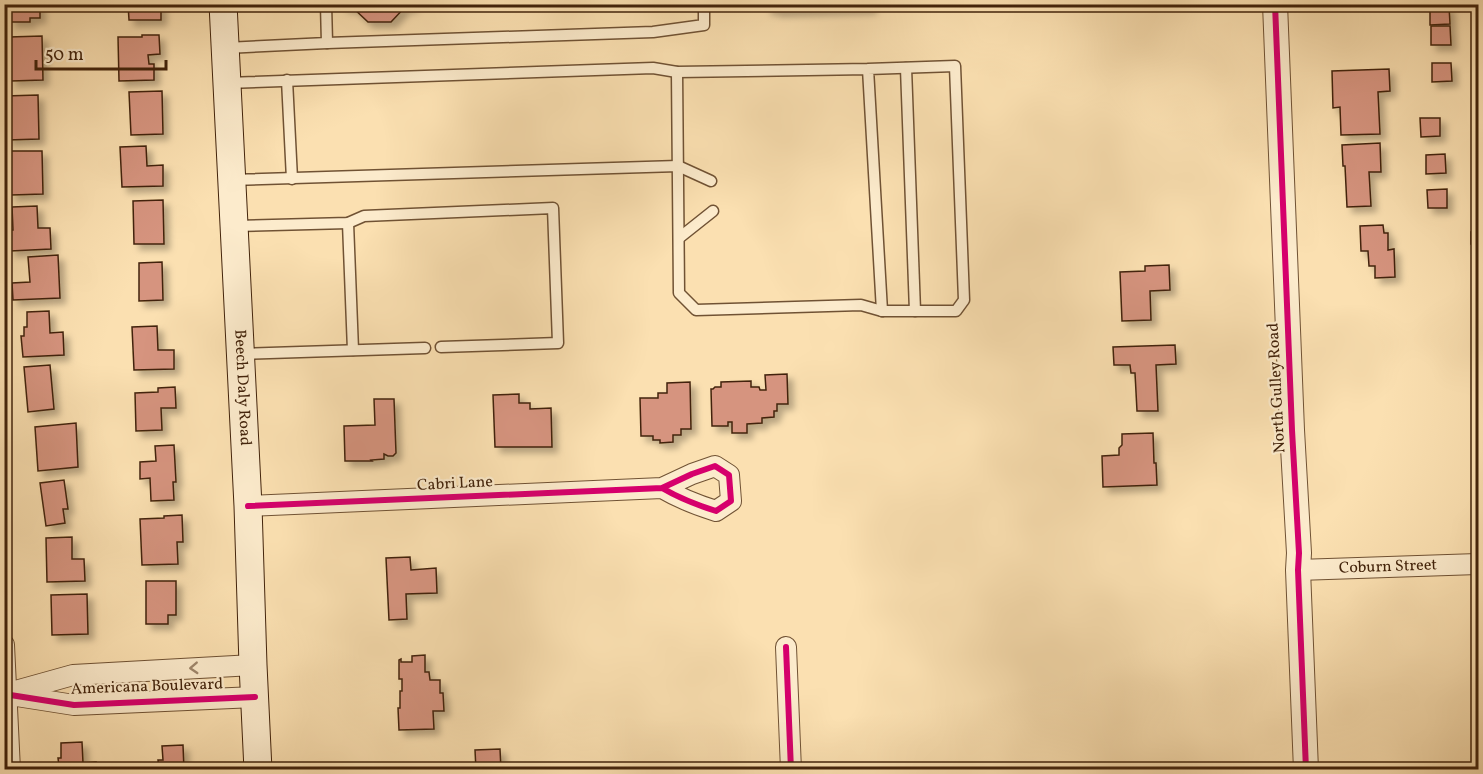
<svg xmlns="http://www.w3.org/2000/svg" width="1483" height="774" viewBox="0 0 1483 774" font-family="Vollkorn,serif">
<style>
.building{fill:#d6947f;stroke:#42230b;stroke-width:1.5;filter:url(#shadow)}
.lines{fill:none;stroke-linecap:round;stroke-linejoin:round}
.service-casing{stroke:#705234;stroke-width:13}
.minor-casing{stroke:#705234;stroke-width:22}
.tertiary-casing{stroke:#705234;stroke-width:26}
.secondary-casing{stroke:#42230b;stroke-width:29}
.service{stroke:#fcebcc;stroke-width:10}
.minor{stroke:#fcebcc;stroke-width:20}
.tertiary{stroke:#fcebcc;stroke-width:24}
.secondary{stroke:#fcebcc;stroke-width:27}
.cycleway-casing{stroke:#fcebcc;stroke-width:10}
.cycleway{stroke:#d6006c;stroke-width:6}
.oneway{stroke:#9f876c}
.labels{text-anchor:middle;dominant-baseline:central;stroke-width:4.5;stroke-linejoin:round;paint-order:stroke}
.street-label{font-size:16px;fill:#42230b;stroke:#fcebcc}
</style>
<defs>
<filter id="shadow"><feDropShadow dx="5.5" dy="5.5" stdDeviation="3" flood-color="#0004"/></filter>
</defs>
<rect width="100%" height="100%" fill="#fbe0b1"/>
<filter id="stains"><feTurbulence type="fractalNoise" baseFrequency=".00333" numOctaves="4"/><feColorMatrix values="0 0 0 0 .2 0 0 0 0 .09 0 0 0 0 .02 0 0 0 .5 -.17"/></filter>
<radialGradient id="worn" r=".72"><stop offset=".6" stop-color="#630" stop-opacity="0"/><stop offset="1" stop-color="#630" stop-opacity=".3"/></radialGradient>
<g class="building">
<path d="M9 4H40V18H30V22H10Z"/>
<path d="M128 4H161V20H129Z"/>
<path d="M341 4H413L410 8 407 5 391 22H368L352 7H344Z"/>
<path d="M766 4H871V8L775 11V9H766Z"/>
<path d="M1430 6H1449L1450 24 1430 25Z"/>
<path d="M1431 26H1450L1451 45H1431Z"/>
<path d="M142 35H159L160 54 148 55 149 64H154V80L119 81 118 37H142Z"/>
<path d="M42 36 43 80 11 81 9 37Z"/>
<path d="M1432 63H1451L1452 81 1432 82Z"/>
<path d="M1389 69 1390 91 1378 92 1380 134 1341 135 1340 107 1333 108 1332 71Z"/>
<path d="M162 91 163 134 131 135 129 92Z"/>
<path d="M38 95 39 139 7 140 5 96Z"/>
<path d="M1420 118H1440V136L1421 137Z"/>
<path d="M1380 143 1381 172H1369L1371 206 1347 207 1345 166H1343L1342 145Z"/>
<path d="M146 146 147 166 163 165V186L122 187 120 147Z"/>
<path d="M10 151H42L43 194 11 195Z"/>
<path d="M1445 154 1446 173 1426 174V155Z"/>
<path d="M1478 176V202H1475L1474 177Z"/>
<path d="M1447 189V208H1428L1427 190Z"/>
<path d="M163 200 164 244H134L133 201Z"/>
<path d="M37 206 38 228H50L51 249 10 251 9 230H13L12 207Z"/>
<path d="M1383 225 1384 233H1388V250L1394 249 1395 277 1375 278V266H1369L1368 251H1361L1360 226Z"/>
<path d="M1478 231V244H1471V232Z"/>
<path d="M58 255 60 298 13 300 12 283 30 282 28 257Z"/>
<path d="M162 262 163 300 139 301V263Z"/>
<path d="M1169 265 1170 290 1150 291 1151 320 1122 321 1120 272 1145 271V266Z"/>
<path d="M49 311 50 333 63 332 64 355 23 357 21 336H24V327H27V312Z"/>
<path d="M157 326 158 350H174V369L134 370 132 327Z"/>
<path d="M1175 345 1176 364 1156 365 1158 411H1137L1135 373H1131L1130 365H1114L1113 347Z"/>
<path d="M50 365 54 409 28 412 24 367Z"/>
<path d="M787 374 788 404H777V411H774V417L762 418V423L747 424V433H732V422H728V426H712L711 389H713L715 387H721V382L751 381V387H759L760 390H766L765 375Z"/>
<path d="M690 382 691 429H681V435H673V442L660 443V440H653V436H641L640 398H658V393H667V383Z"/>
<path d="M175 387 176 408H161L162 430 136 431 135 393 158 392V388Z"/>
<path d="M519 394V403H530V409L551 408 552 447H495L493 395Z"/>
<path d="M374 399H394L396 453 393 456H388L384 454V459L371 460 372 461H345L344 426 375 425Z"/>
<path d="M76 423 78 467 38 471 35 427Z"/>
<path d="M1153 433 1154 463H1156L1157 485 1103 487 1102 456 1119 455V448L1122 445V434Z"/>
<path d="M174 445 176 482H173L174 500 151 501 150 478 140 479V462L156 461 155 446Z"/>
<path d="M64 480 68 509H63L65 523 46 526 40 483Z"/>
<path d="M182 515 183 542H177L178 564 142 565 140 519 164 518V516Z"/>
<path d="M72 537V559H84L85 581 47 582 46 538Z"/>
<path d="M410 557 411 570 436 568 437 593 406 594 407 619 389 620 386 558Z"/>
<path d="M146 581H176V615H168V624H146Z"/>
<path d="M87 594 88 634 52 635 51 595Z"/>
<path d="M425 655V672H429L430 680H440V693H443L444 711H433L434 729 399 730 398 708H400V691H402V679H399V660L401 659V662H412V656Z"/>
<path d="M82 742 83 763 96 762V770H55V766H59L58 758H61V743Z"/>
<path d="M183 745 184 770H159L158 760H163L162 746Z"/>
<path d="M500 749 501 770H476L475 750Z"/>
</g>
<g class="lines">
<g class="service-casing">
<g id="service">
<path d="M327 43 653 32 704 25V4"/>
<path d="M226 48 327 43 326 4"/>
<path d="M906 68 915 311"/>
<path d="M677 72 679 293 696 310 861 305 882 311"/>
<path d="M287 80 292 179"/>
<path d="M227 83 653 68 677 72 868 69 955 66 964 300 956 311H882L868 69"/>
<path d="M232 180 678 166 711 181"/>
<path d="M348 223 353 350"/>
<path d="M235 226 348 223 364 216 553 208 558 343 441 347"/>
<path d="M679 238 713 211"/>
<path d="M241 354 425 348"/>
</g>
</g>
<g class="minor-casing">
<g id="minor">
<path d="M248 506 662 488C679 498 697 505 716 511L731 501 729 475 715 466 692 474 662 488"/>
<path id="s1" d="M1298 570 1478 564"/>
<path d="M4 645 10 770"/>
<path d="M786 647 791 770"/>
<path d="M12 692 73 675 253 665"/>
<path d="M4 694 74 705 255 697"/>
</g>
</g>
<g class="tertiary-casing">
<path id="tertiary" d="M1275 4 1292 430 1299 553 1298 570 1306 770"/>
</g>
<g class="secondary-casing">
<g id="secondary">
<path id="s2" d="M223 4 248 506 253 665 258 770"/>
</g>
</g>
<use href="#service" class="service"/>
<use href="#minor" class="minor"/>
<use href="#tertiary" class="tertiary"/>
<use href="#secondary" class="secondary"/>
<g class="cycleway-casing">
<g id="cycleway">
<path d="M1275 4 1292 430 1299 553 1298 570 1306 770"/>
<path d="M248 506 662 488C679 498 697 505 716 511L731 501 729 475 715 466 692 474 662 488"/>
<path d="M786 647 791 770"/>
<path d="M4 694 74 705 255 697"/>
</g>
</g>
<use href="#cycleway" class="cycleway"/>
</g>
<defs><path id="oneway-chevron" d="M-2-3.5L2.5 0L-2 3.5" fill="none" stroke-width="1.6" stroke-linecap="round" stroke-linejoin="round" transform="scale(1.5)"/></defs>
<use class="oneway" href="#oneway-chevron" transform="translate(194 668) rotate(177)"/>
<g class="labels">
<g class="street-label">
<text stroke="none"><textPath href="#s2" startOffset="384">Beech Daly Road</textPath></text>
<text transform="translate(1277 388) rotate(-93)">North Gulley Road</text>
<text transform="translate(455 484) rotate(-3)">Cabri Lane</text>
<text stroke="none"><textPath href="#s1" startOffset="90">Coburn Street</textPath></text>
<text transform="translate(147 687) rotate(-2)">Americana Boulevard</text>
</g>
</g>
<rect width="1483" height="774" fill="none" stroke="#fbe0b1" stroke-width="24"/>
<rect x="6" y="6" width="1471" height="762" fill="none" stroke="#42230b" stroke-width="3"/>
<rect x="12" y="12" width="1459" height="750" fill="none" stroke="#42230b" stroke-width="1.5"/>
<path d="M36 60v9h130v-9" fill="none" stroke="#42230b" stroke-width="3"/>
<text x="45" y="60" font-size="18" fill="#42230b" stroke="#fcebcc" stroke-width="4.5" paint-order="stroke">50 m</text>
<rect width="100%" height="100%" filter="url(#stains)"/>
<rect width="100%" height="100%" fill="url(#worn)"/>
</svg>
